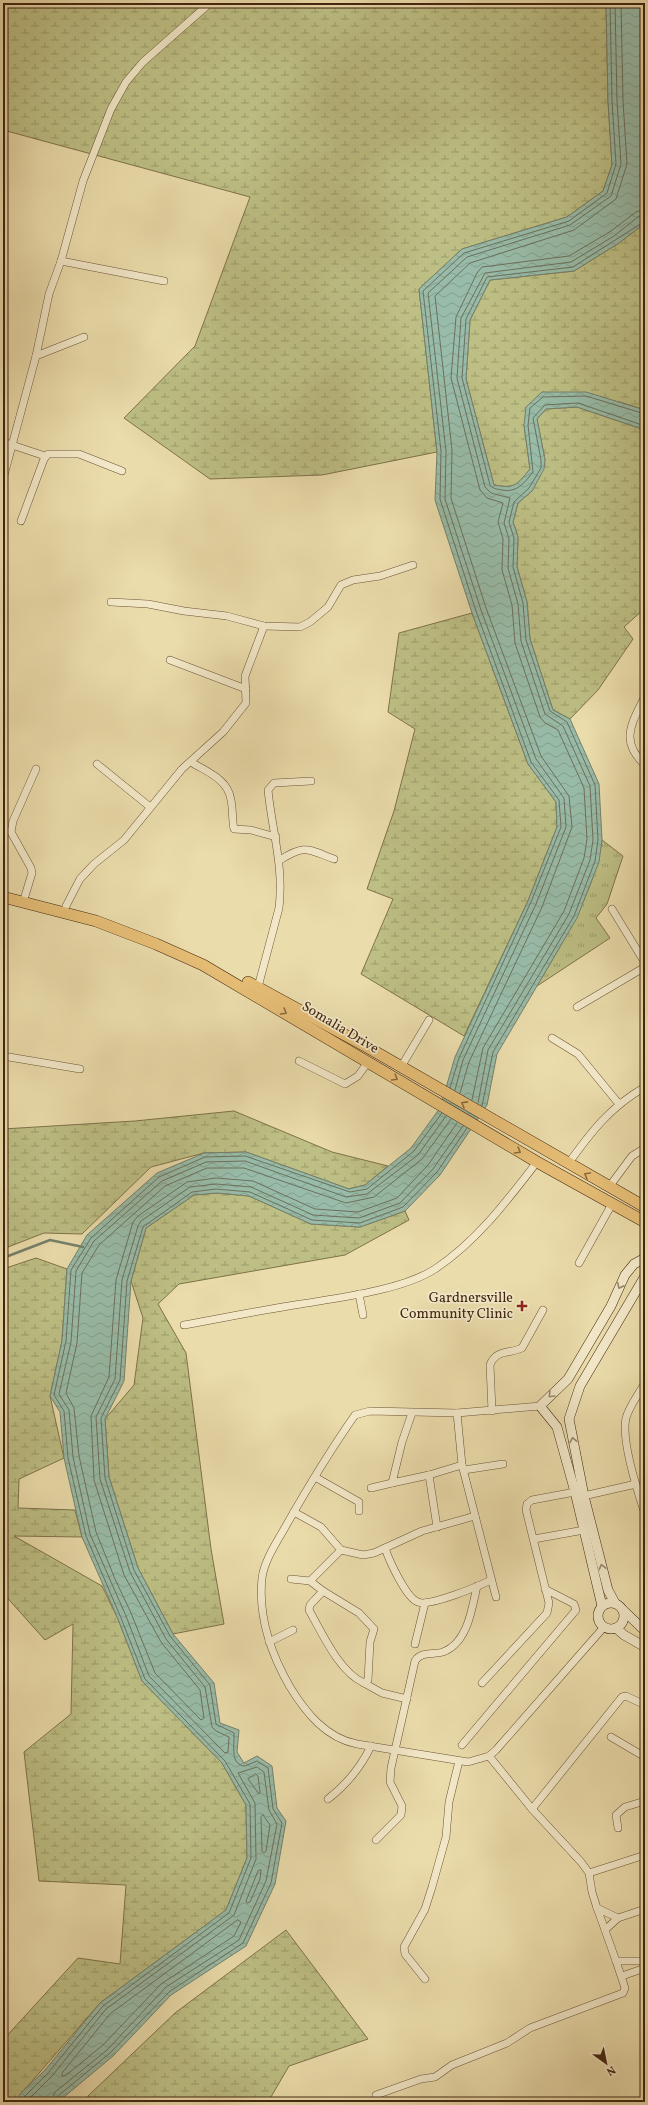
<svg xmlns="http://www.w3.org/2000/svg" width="648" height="2105" viewBox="0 0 648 2105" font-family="Vollkorn,serif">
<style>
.grass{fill:url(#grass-tufts);stroke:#7f724a}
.wetland{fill:url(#wetland-marsh);stroke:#7f724a}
.water{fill:url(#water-waves);stroke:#75806b}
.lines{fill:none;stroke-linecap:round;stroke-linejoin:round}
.shore{stroke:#6c705c;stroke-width:1}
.stream{stroke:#75806b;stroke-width:2.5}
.street-casing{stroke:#6c5336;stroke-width:8}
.secondary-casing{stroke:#41250f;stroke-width:10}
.primary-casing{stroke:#41250f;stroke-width:12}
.street{stroke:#f2e8c8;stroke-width:7}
.secondary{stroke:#f2e8c8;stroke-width:9}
.primary{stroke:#e6be76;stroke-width:11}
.oneway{stroke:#8b6a3d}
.oneway2{stroke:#9a866c}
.poi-dot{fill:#8f2418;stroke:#f2e8c8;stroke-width:1.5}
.labels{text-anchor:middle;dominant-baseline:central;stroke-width:3.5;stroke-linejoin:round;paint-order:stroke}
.street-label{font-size:14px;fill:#41250f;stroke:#f2e8c8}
.poi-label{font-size:14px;fill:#41250f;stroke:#f2e8c8;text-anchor:end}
</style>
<defs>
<pattern id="grass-tufts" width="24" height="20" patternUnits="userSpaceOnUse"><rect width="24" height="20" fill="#bdbf84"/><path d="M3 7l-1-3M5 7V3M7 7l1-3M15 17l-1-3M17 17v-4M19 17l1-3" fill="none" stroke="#9b9b6a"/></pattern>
<pattern id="wetland-marsh" width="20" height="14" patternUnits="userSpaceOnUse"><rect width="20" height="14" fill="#bdbf84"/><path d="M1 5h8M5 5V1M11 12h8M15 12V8" fill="none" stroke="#9b9b6a"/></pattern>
<pattern id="water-waves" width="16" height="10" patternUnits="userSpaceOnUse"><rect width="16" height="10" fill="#98bca9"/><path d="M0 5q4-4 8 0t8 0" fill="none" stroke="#84a190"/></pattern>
</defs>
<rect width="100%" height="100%" fill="#ebdcab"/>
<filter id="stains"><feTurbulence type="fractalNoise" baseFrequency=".005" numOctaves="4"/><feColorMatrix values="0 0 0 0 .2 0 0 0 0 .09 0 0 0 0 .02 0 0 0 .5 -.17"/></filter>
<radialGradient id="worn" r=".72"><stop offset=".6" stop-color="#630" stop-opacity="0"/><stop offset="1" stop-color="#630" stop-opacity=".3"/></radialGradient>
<path class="grass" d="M602 840 623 856 607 904 596 918 610 938 537 986C564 939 594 894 602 840Z"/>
<g class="wetland">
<path d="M3 3H606L608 101 612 165 603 191 567 217 462 249 419 289 437 452 322 475 210 479 124 418 195 346 250 197 3 130Z"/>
<path d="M645 223V410L620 402 542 392 524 425 530 469C517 485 515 489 494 485L466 379 470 320 490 280 574 271 619 243Z"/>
<path d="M577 407 645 430V608L624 627 633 639 598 690 570 719 553 710 530 639 527 602 517 567 518 537 513 522 518 503 532 491 545 460 537 419 546 409Z"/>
<path d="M472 613 528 764 556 802 557 827 528 901 464 1036 361 974 393 899 367 889 394 811 415 729 388 712 399 633Z"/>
<path d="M234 1111 332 1152 388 1166 365 1185 349 1189 246 1152 204 1153 151 1167 82 1234 44 1233 3 1249V1129L135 1121Z"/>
<path d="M217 1193 249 1196 311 1224 360 1227 405 1211 409 1220 345 1255 179 1284 158 1304 186 1353 211 1549 224 1624 173 1634 138 1568 109 1477 105 1419 134 1385 143 1318 131 1281 146 1228 194 1195Z"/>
<path d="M36 1258 67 1269 62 1341 50 1396 64 1458 19 1479 18 1508 75 1510 82 1537 14 1536 102 1586 118 1619 142 1681 222 1763 246 1805 247 1858 226 1910 100 2003 20 2095 19 2102H3V2040L78 1958 120 1964 126 1885 39 1881 24 1752 71 1714 73 1624 45 1640 3 1593V1269Z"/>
<path d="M286 1930 368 2039 289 2066 268 2102H88V2096L175 2013Z"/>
</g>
<path class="water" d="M606 3H645V223L619 243 574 271 490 280 470 320 466 379 494 485C515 489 517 485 530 469L524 425 526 407 542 392H586L645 410V430L577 407 546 409 537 419 545 460 544 469 532 491 518 503 513 522 518 537 517 567 527 602 530 639 553 710 570 719 599 784 602 840 599 862 577 918 497 1054 487 1105 440 1175 405 1211 360 1227 311 1224 249 1196 217 1193 194 1195 146 1228 131 1281 124 1381 105 1419 109 1477 138 1568 173 1634 214 1683 220 1723 239 1730 237 1752 244 1763 257 1756 272 1766 277 1808 286 1821 275 1884 246 1946 171 1995 113 2056 58 2102H19V2095L45 2070 100 2003 226 1910 247 1858 246 1805 222 1763 142 1681 118 1619 82 1537 64 1458 60 1412 50 1396 62 1341 67 1269 87 1235 157 1173 204 1153 246 1152 349 1189 365 1185 411 1148 440 1108 455 1057 528 901 557 827 556 802 528 764 472 613 435 500 437 452 419 289 462 249 567 217 603 191 612 165 608 101Z"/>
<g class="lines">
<g class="shore">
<path d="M645 221 573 267 487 277 466 319 462 378 490 485C493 489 497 489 502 490 517 493 524 483 533 472L528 425 530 408 543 397 586 396 645 414"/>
<path d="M450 1088 459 1058 531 902 561 827 559 800 531 762 476 611 440 499 441 451 423 291 464 253 569 221 607 193 616 164 612 101 610 3"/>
<path d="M455 1090 463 1060 536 904 566 827 564 798 536 759 481 610 445 499 446 451 428 293 467 257 570 225 611 196 621 164 617 101 615 3"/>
<path d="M460 1093 469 1062 542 907 572 827 569 796 541 756 486 608 451 498 452 450 435 296 470 263 574 230 616 199 627 164 623 101 621 3"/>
<path d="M472 1100 483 1048 564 911 584 858 587 839 584 788 558 730 545 723 540 717 515 643 512 605 502 570 503 539 498 522 503 503 487 498 480 490 451 378 456 317 477 273 482 267 569 256 611 231 636 212 645 209"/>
<path d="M478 1103 488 1050 569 914 590 860 593 840 590 786 563 726 545 714 521 641 518 604 508 568 509 539 504 523 510 498 491 493 485 487 457 378 461 318 485 273 571 262 614 236 638 217 645 216"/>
<path d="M482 1106 493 1052 574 916 595 861 598 840 595 785 567 722 550 711 526 640 523 603 513 567 514 538 509 522 514 502 529 488 541 468V460L533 418 545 405 578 403 645 426"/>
<path d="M446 1116 418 1155 367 1194 346 1197 245 1161 206 1162 162 1181 94 1241 76 1271 71 1342 59 1394 69 1410 73 1457 90 1534 126 1616 149 1676 225 1753 228 1752 229 1737 216 1731 212 1727 205 1687 166 1639 130 1572 100 1479 96 1417 115 1379 122 1280 138 1226 141 1221 190 1187 216 1184 251 1187 313 1215 359 1218 400 1203 433 1169 463 1126"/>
<path d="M451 1119 422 1159 374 1197 346 1203 244 1168H207L165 1186 99 1245 82 1273 77 1343 66 1393 74 1408 79 1456 96 1532 115 1579 131 1613 155 1673 201 1720 204 1718 200 1690 161 1642 124 1575 94 1480 91 1416 109 1377 116 1280 133 1222 138 1216 187 1182 216 1178 253 1181 315 1209 358 1212 397 1198 428 1165 457 1123"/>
<path d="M256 1774 258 1776 260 1792 259 1794 248 1779Z"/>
<path d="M263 1815 270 1825 266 1851 264 1853 262 1851 261 1817Z"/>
<path d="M261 1870 260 1879 250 1902 247 1903 246 1901 258 1871Z"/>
<path d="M238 1920 241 1922 234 1936 161 1984 103 2045 65 2076H62V2073L110 2014Z"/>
<path d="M23 2102 24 2097 48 2073 103 2006 229 1913 251 1858 250 1804 225 1761 145 1679 121 1618 86 1536 68 1458 64 1411 54 1395 66 1341 71 1270 91 1238 159 1177 205 1157 245 1156 350 1192 367 1189 414 1151 442 1113"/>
<path d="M28 2102 29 2099 52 2076 106 2009 234 1915 256 1859 255 1803 238 1773 257 1767 264 1772 269 1810 277 1824 266 1881 239 1940 166 1987 107 2050 55 2092 51 2102"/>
<path d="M56 2102 59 2095 110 2053 169 1992 243 1943 271 1883 282 1823 273 1809 268 1768 257 1761 245 1766C229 1765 235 1743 234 1733L216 1724 210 1685 170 1636 134 1570 105 1478 101 1418 120 1380 127 1281 143 1227 192 1192 216 1189 250 1192 312 1220 360 1223 403 1207 437 1172 467 1128"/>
</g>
<path class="stream" d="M3 1258 50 1240 83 1247"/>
<g class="street-casing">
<g id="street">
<path d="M61 261 164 281"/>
<path d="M36 356 84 337"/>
<path d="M3 442 45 456"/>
<path d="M3 479 36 356 49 294 61 261 83 181 111 109 126 82 143 62 210 3"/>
<path d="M21 521 44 459 48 454H79L122 471"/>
<path d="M111 602 148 604 184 611 227 616 264 626 300 627 310 622 328 607 341 585 353 580 380 576 413 565"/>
<path d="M170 660 246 689"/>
<path d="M645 696C632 723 619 741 645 765"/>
<path d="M191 762C207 772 228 779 231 800 233 809 232 820 234 829L251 830 276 837"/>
<path d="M97 764 150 807"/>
<path d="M280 860C305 844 307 849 334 859"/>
<path d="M25 896 32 873 31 868 11 832 13 821 36 769"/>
<path d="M66 906 80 879 94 864 124 840 182 769 223 732 246 703 245 676 264 626"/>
<path d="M612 909 645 963"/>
<path d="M258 987 279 908C284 866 272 831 268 790L274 783 311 781"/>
<path d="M577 1007 645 967"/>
<path d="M552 1038 578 1054 619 1104"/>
<path d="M3 1056 80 1069"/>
<path d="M299 1061 345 1084 358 1076 368 1062"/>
<path d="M401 1067 429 1020"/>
<path d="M568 1164C591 1132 610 1107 645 1087"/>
<path d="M609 1187 632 1156 645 1148"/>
<path d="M579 1263 612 1204"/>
<path d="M359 1294 363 1315"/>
<path d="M184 1325C223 1318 262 1310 301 1304 338 1298 403 1290 435 1269 476 1242 507 1201 537 1162"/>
<path d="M645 1383C639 1393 631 1404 627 1415 619 1435 638 1493 645 1514"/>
<path d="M540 1406 457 1413 370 1411 355 1415C329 1452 305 1492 283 1531 275 1545 264 1562 262 1578 258 1616 271 1654 290 1687 306 1713 326 1738 357 1744L468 1762 489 1756 496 1750 604 1627"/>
<path d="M492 1411 490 1365C496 1349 510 1354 522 1348L543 1310"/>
<path d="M412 1413 402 1442 392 1483 429 1475 462 1465"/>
<path d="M457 1413 462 1465 496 1597"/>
<path d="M464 1470 503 1464"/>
<path d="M429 1475 437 1527"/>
<path d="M315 1477 359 1502V1511"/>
<path d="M371 1488 392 1483"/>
<path d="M579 1497 636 1484"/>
<path d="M534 1539 584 1530"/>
<path d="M385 1548C389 1560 406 1598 418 1602 429 1607 479 1586 491 1580"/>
<path d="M341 1550 363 1555 374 1553 422 1531 475 1516"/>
<path d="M291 1579 310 1581 341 1550 321 1527 294 1512"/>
<path d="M310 1581 323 1591"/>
<path d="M323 1591 359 1613 374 1629 370 1642 368 1680 364 1683C339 1672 322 1633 309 1610L310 1605Z"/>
<path d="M269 1642 293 1630"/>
<path d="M415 1644 425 1603"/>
<path d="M3 1676H4"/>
<path d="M364 1683 382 1693 407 1699"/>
<path d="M482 1683 547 1613 549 1603 526 1510 527 1504 532 1500 575 1492"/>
<path d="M611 1737 645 1757"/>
<path d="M462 1745 576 1610 574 1604 545 1589"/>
<path d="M489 1756 532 1809 581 1862 589 1873 592 1892 597 1908 618 1918"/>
<path d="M328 1799C346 1785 361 1767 371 1746"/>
<path d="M532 1809 622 1697 626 1696 645 1705"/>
<path d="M618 1828 616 1815 625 1807 645 1801"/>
<path d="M376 1840 401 1815 402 1806 390 1782 391 1768 415 1661C421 1651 433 1655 443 1652 468 1643 472 1608 477 1586"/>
<path d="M589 1873 645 1855"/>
<path d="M597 1908 605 1930"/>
<path d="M645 1909 618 1918 605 1930 616 1961H645"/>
<path d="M622 1976 645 1968"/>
<path d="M425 1979 405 1954 404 1947 425 1909 432 1887 446 1837 449 1802 459 1761"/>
<path d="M376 2095 421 2079 435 2077 452 2065 507 2043 530 2028 623 1993 625 1988 616 1961"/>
</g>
</g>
<g class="secondary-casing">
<g id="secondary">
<circle cx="611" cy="1616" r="13"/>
<path d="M615 1603 608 1590 584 1496 569 1419 580 1386 645 1276"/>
<path d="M602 1606 575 1492 557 1427 540 1406 568 1379 611 1306 625 1275 634 1264 645 1258"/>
<path d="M623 1610 645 1631"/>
<path d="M616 1628 624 1635 645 1647"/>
</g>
</g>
<g class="primary-casing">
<g id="primary">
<path d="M3 897 96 921 156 944 203 965 537 1162 645 1222"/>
<path d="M248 982 367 1047 645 1207"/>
</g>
</g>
<use href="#street" class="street"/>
<use href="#secondary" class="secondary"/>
<use href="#primary" class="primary"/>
</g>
<defs><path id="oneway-chevron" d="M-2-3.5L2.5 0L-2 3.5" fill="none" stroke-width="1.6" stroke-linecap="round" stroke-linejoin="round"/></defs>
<g class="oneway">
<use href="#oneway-chevron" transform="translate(284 1012) rotate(31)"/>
<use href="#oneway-chevron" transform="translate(395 1078) rotate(31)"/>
<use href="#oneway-chevron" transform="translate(464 1104) rotate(-151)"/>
<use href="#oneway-chevron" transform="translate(518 1151) rotate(31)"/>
<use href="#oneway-chevron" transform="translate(587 1175) rotate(-150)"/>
</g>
<g class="oneway2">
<use href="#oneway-chevron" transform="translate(620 1286) rotate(116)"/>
<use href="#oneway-chevron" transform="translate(551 1395) rotate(135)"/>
<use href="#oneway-chevron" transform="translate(573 1440) rotate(-101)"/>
<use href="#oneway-chevron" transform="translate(602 1567) rotate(-104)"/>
</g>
<path class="poi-dot" d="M520 1300h4v4h4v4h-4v4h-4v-4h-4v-4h4z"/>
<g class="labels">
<g class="street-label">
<text transform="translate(340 1028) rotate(31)">Somalia Drive</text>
</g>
<g class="poi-label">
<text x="513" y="1298">Gardnersville<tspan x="513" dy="16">Community Clinic</tspan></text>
</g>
</g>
<rect width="648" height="2105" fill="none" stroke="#ebdcab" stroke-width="16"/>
<rect x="4" y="4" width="640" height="2097" fill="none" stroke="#41250f" stroke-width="2"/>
<rect x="8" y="8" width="632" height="2089" fill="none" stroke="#41250f"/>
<g transform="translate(606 2063) rotate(147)" stroke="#f2e8c8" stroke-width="3" paint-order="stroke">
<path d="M0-3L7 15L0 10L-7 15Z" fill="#41250f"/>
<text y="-6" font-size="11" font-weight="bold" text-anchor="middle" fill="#41250f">N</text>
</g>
<rect width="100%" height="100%" filter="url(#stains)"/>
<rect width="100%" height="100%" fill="url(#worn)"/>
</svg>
